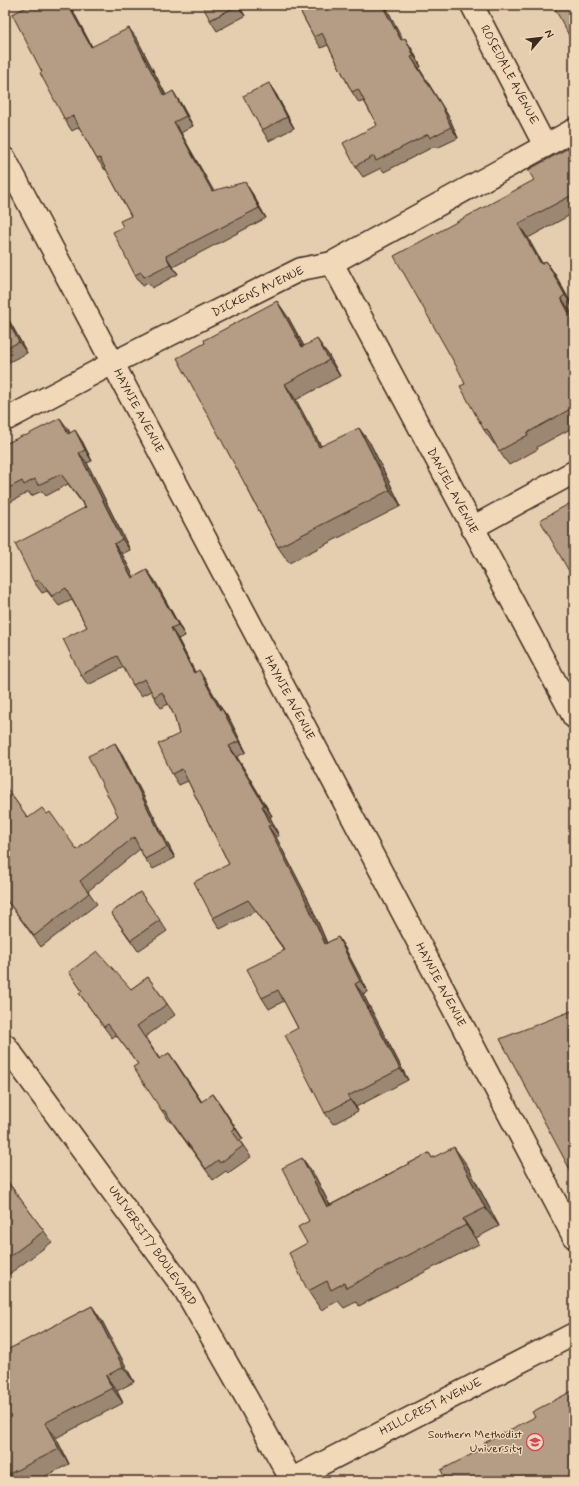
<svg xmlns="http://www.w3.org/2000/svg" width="579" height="1486" viewBox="0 0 579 1486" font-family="Mynerve,sans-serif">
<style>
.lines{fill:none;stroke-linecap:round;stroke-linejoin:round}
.minor-casing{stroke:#3b2a1e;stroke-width:25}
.minor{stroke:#f0d8b8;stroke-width:22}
.wall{fill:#9b8772;stroke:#3b2a1e}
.shaded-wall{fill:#7e6e5c;stroke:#3b2a1e}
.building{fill:#b49d84;stroke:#3b2a1e}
.labels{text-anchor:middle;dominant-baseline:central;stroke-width:3;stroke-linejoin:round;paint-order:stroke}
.street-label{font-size:12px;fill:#3b2a1e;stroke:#f0d8b8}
.poi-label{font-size:12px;fill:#3b2a1e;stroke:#f0d8b8;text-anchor:end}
</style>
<rect width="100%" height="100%" fill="#e5ceaf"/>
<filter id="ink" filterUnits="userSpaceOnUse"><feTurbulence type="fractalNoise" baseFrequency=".025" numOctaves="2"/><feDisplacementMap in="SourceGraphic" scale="8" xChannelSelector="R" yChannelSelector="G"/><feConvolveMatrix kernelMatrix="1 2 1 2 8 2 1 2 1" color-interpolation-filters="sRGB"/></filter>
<g filter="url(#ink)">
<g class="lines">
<g class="minor-casing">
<g id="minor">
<path d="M472 5 545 146"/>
<path d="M5 159 574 1237"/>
<path d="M332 263 574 717"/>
<path d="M5 420 113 363 301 269 332 263 574 130"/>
<path d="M472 528 574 472"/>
<path d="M5 1045 185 1290 246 1397 292 1481"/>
<path d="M288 1481 574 1334"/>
</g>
</g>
<use href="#minor" class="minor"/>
</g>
<g class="wall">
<path d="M31 5H69L73 11 92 47 137 39 166 95 180 102 193 126 181 133 213 191 252 193 266 218 173 267 178 274 152 288 148 283 143 286 135 275 123 227 131 216 106 169 105 170 97 159 79 127 72 131 65 120 42 72Z"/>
<path d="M239 5 245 16 217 31 210 20Z"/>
<path d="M297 5H390L391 7 387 9 402 39 412 49 421 67 419 68 449 117 458 138 437 148 435 146 384 172 381 168 363 177 355 166 377 125 364 101 359 103 352 92 328 45 321 48 314 37Z"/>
<path d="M276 94 294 128 269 141 262 130Z"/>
<path d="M574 145V213L528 238 542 264 546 261 556 276 574 308V310L571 312 574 318V427L537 447 538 449 509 465 499 451 495 444H494L484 430 465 384 534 180Z"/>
<path d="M5 313 27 353 5 364Z"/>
<path d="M288 317 304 346 328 354 340 376 296 400 321 446 370 443 401 506 289 563 278 547 245 484Z"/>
<path d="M68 429 70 433 82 441 92 461 87 463 130 550 122 554 134 577 147 570 155 581 185 636 178 639 195 672 206 681 222 709 230 720 246 752 237 757 272 816 270 817 279 836 276 837 309 901 327 943 338 937 345 948 368 992 363 994 408 1080 356 1107 358 1111 333 1124 325 1113 298 1028 284 1001 269 1009 262 998 284 950 256 911 220 929 213 918 229 864 188 781 179 785 172 774 179 734 174 715 168 704 161 708 154 697 151 691 141 696 133 685 124 667 88 685 81 675 87 627 72 600 59 606 47 591 42 593 34 582 85 507 68 484 46 496 42 491 31 496 29 492 5 505V444L25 436Z"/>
<path d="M122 754 175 858 153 869 145 859 140 849 88 891 97 904 41 947 5 898V786L28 818 47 814 77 850 118 816Z"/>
<path d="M140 892 167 931 138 951 111 913Z"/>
<path d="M69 972 131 989 148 977 175 1015 145 1037 160 1059 169 1053 202 1102 213 1094 243 1139 240 1141 251 1157 228 1173 226 1171 213 1180 171 1121 170 1122 162 1111 138 1064 116 1035 112 1038 79 993 82 991Z"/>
<path d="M429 1153 432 1158 467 1165 499 1226 476 1238 479 1244 359 1306 356 1302 344 1308 338 1301 321 1310 308 1291 307 1243 309 1221 302 1158 315 1176 330 1205Z"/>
<path d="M5 1178 52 1242 8 1275 5 1271Z"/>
<path d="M92 1306 102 1321 134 1382 117 1391 123 1403 56 1438 69 1464 36 1481H5V1346L8 1350Z"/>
</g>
<g class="shaded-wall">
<path d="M68 5H69L73 11 98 58 91 47Z"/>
<path d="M237 5H239L245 16Z"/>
<path d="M382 5H384L387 9 409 51 401 40Z"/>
<path d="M129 28 137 39 172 107 164 96Z"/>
<path d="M405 38 412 49 421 67 414 56Z"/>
<path d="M411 57 419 68 449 117 458 138 451 127Z"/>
<path d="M269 83 276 94 294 128 287 117Z"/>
<path d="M173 91 180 102 193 126 186 116Z"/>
<path d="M174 122 181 133 220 202 212 191Z"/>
<path d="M245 182 252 193 266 218 259 208Z"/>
<path d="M518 224 528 238 551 279 541 264Z"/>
<path d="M166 256 173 267 178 274 170 264Z"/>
<path d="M546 261 556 276 574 309 565 295Z"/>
<path d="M561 298 571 312 574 318V323Z"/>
<path d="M277 301 288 317 313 363 302 347Z"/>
<path d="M5 313 27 353 19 342 5 316Z"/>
<path d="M317 339 328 354 340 376 329 360Z"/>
<path d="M285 384 296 400 330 463 319 447Z"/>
<path d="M60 418 68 429 76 444 68 434Z"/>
<path d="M359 428 370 443 401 506 390 490Z"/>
<path d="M75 430 82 441 92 461 85 450Z"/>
<path d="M79 453 87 463 130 550 122 539Z"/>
<path d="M114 544 122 554 140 589 132 578Z"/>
<path d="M147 570 155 581 185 636 178 625Z"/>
<path d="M171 628 178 639 201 684 194 673Z"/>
<path d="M199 670 206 681 228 721 220 710Z"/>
<path d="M222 709 230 720 246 752 239 741Z"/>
<path d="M115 743 122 754 175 858 167 847Z"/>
<path d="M229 746 237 757 272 816 264 805Z"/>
<path d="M262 806 270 817 279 836 271 825Z"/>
<path d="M268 826 276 837 309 901 332 955 325 944Z"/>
<path d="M338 937 345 948 368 992 360 981Z"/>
<path d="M355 984 363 994 408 1080 400 1069Z"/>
<path d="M169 1053 177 1064 209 1113 201 1102Z"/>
<path d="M213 1094 221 1105 243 1139 235 1128Z"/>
<path d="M348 1096 356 1107 358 1111 350 1100Z"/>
<path d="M454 1147 467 1165 499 1226 485 1208Z"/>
<path d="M302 1158 315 1176 340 1225 327 1207Z"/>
<path d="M463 1219 476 1238 479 1244 466 1225Z"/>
<path d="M92 1306 102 1321 134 1382 123 1367Z"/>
<path d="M106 1376 117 1391 123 1403 112 1388Z"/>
<path d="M45 1423 56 1438 69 1464 59 1449Z"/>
</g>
<g class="building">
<path d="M31 5H68L91 47 129 28 164 96 173 91 186 116 174 122 212 191 245 182 259 208 166 256 170 264 144 277 141 272 135 275 113 232 123 227 120 221 131 216 100 158 97 159 73 116 65 120 40 73 42 72 12 14Z"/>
<path d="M202 5H237V6L210 20Z"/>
<path d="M297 5H382L401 40 405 38 414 56 411 57 442 106 451 127 430 138 428 134 376 161 374 156 355 166 343 143 377 125 358 89 352 92 322 33 314 37Z"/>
<path d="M553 5H574V45Z"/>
<path d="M269 83 287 117 262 130 243 96Z"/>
<path d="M574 145V194L518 224 541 264 546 261 565 295 561 298 574 323V407L527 433 528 435 499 451 487 429 484 430 460 386 465 384 459 371 394 256 534 180 528 170Z"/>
<path d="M277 301 302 347 317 339 329 360 285 384 319 447 359 428 390 490 278 547 245 484 177 358 205 343 204 340Z"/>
<path d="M5 316 19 342 5 349Z"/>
<path d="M60 418 68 434 75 430 85 450 79 453 122 539 114 544 132 578 147 570 178 625 171 628 194 673 199 670 220 710 222 709 239 741 229 746 264 805 262 806 271 825 268 826 301 890 325 944 338 937 360 981 355 984 400 1069 348 1096 350 1100 325 1113 285 1035 298 1028 278 990 262 998 247 969 285 950 248 900 213 918 194 882 229 864 182 769 172 774 158 744 179 734 174 715 162 692 154 697 145 679 133 685 117 656 81 675 63 639 87 627 66 588 52 596 39 580 34 582 15 544 86 507 61 474 38 485 35 479 24 485 22 481 5 490V444L24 435 25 436Z"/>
<path d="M574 501V585L568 574 570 573 540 520Z"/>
<path d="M115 743 167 847 145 859 134 837 80 881 89 893 34 936 5 898V786L28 818 42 808 47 814 50 812 77 850 118 816 88 756Z"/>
<path d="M140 892 160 920 131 940 111 913Z"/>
<path d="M97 951 131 989 148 977 167 1004 137 1026 159 1059 169 1053 201 1102 213 1094 235 1128 232 1131 243 1146 220 1163 218 1160 206 1169 164 1110 162 1111 133 1067 138 1064 108 1024 104 1027 79 993 82 991 69 972Z"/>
<path d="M574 1010V1177L500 1039Z"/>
<path d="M454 1147 485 1208 463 1219 466 1225 346 1288 344 1283 331 1290 327 1281 308 1291 289 1253 307 1243 298 1227 309 1221 282 1168 302 1158 327 1207 429 1153 432 1158Z"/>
<path d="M5 1178 44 1231 5 1260Z"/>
<path d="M92 1306 123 1367 106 1376 112 1388 45 1423 59 1449 5 1476V1346L7 1350Z"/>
<path d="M574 1390V1481H446L441 1470 486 1447 484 1443 535 1417 532 1412Z"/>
</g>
</g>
<defs>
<g id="university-ring" transform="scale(0.9)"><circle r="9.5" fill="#f0d8b8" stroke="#d1495b" stroke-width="1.5"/><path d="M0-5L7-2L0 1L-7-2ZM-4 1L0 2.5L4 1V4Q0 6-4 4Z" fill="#d1495b"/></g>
</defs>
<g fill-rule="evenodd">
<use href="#university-ring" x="535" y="1442"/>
</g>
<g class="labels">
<g class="street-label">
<text transform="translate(509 75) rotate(62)">ROSEDALE AVENUE</text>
<text transform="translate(258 292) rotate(-26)">DICKENS AVENUE</text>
<text transform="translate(138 411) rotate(62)">HAYNIE AVENUE</text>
<text transform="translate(452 491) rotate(62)">DANIEL AVENUE</text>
<text transform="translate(289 698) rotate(62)">HAYNIE AVENUE</text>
<text transform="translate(440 985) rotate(62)">HAYNIE AVENUE</text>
<text transform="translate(152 1246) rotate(55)">UNIVERSITY BOULEVARD</text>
<text transform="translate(431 1407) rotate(-27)">HILLCREST AVENUE</text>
</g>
<g class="poi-label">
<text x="522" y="1435">Southern Methodist<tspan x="522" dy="14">University</tspan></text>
</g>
</g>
<rect width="579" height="1486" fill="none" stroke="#f0d8b8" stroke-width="20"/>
<rect x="10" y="10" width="559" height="1466" fill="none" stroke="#3b2a1e" stroke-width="1.5" filter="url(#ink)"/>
<g transform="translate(541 38) rotate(62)" stroke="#f0d8b8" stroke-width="3" paint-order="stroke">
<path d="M0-3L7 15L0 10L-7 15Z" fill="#3b2a1e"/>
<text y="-6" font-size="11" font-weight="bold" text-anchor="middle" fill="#3b2a1e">N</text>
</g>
</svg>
